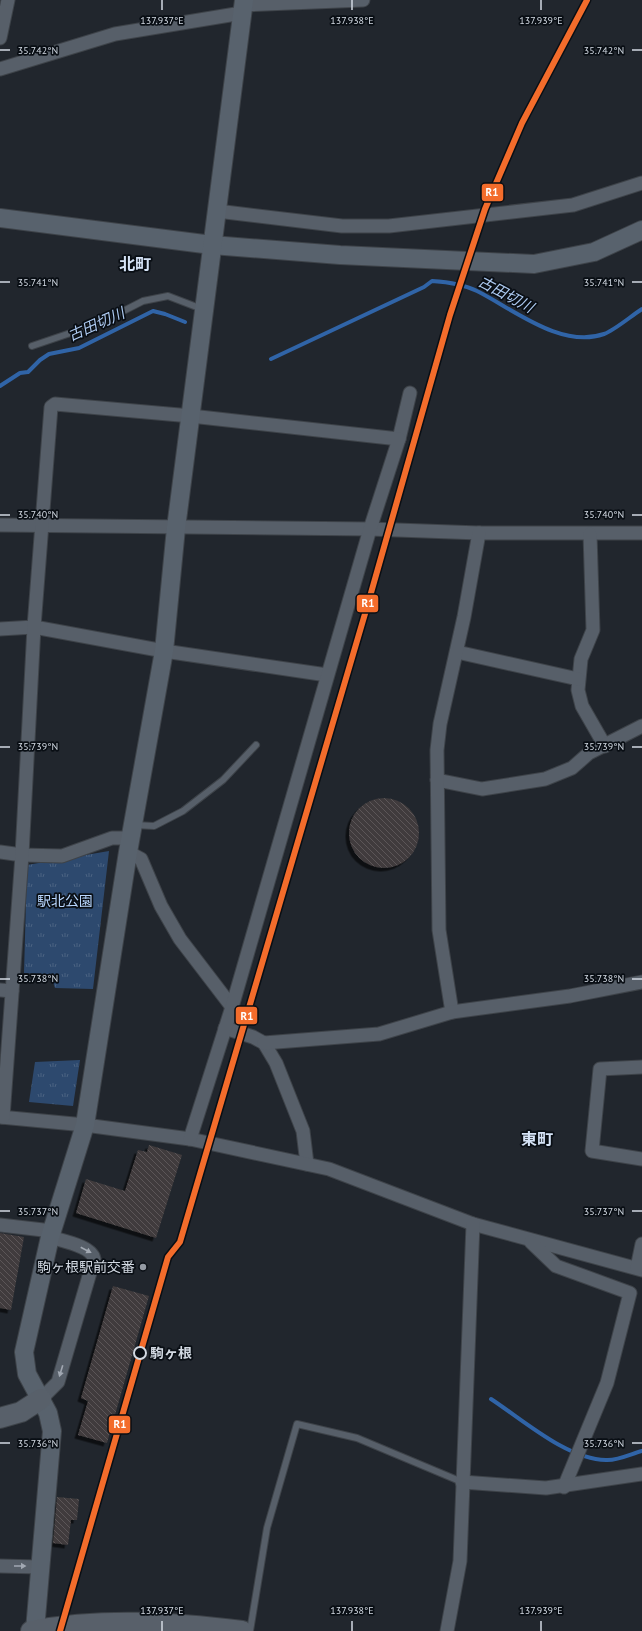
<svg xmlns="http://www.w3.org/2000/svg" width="642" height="1631" viewBox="0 0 642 1631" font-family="'PT Sans','Noto Sans JP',sans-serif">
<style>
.park{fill:url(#park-tufts)}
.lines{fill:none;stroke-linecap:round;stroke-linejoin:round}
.stream{stroke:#3064a7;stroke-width:4}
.building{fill:url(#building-back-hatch);filter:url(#shadow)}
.lane-casing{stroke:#3e4349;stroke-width:8}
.street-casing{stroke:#3e4349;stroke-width:15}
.secondary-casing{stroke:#3e4349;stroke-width:20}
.primary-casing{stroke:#3e4349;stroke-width:22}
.lane{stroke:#575f69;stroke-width:6}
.street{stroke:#575f69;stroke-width:13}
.secondary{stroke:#58626d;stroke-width:18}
.primary{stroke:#58606a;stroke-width:20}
.rail-1-casing{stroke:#090e14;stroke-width:9}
.rail-1{stroke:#f36c2b;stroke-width:6}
.oneway{fill:#a1a8b2}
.ticks{fill:none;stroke:#d2d9e2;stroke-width:1.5}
.poi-dot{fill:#949aa3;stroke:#090e14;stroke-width:1.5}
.stop-dot{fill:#090e14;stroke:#d2d9e2;stroke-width:2}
.labels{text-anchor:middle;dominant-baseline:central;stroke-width:3.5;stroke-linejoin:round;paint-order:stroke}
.park-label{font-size:14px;fill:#b8d6fd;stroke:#090e14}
.poi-label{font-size:14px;fill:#d2d9e2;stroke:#090e14;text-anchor:end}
.stop-label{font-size:14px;font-weight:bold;fill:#d2d9e2;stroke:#090e14;text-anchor:start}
.water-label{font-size:15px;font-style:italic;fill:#aecbf2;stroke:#090e14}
.quarter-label{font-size:16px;font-weight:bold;fill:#d5e3f6;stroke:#090e14}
.ticks-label{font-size:10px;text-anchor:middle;fill:#d2d9e2;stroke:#090e14;stroke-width:3.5;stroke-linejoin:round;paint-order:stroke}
.line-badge{stroke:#090e14;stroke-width:1.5}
.badge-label{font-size:11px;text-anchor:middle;font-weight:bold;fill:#fff}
</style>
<defs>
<pattern id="park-tufts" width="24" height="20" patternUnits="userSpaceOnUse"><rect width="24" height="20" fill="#2d496e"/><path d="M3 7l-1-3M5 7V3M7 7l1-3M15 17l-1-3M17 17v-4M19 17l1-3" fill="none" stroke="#4b6382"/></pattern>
<pattern id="building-back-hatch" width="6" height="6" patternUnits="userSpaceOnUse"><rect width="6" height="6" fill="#403b3c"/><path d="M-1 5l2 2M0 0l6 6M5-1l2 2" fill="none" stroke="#5b5758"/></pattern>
<filter id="shadow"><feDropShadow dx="-3.5" dy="3.5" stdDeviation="0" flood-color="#0009"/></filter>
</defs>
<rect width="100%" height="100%" fill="#21262d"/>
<g class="park">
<path d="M109 851 93 989 55 988 51 975 24 973 27 865Z"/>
<path d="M80 1060 73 1106 29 1102 35 1062Z"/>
</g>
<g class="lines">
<g class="stream">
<path d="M271 359 424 287 432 281C447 282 463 284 477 291 513 309 561 349 604 334 615 330 631 316 642 309"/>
<path d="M0 386 20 373 28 372 40 360 49 354 79 348 153 311 165 314 185 322"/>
<path d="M491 1399C523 1420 568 1460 606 1460 617 1461 631 1454 642 1451"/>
</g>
</g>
<g class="building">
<circle cx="384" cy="833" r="35"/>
<path d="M149 1145 182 1155 156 1238 76 1213 86 1179 125 1191 138 1150 147 1152Z"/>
<path d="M0 1233 24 1237 11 1310 0 1308Z"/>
<path d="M113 1286 149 1296 107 1443 78 1435 88 1401 81 1398Z"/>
<path d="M57 1497 79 1499 77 1520H71L68 1545 53 1543Z"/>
</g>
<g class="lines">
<g class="lane-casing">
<g id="lane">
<path d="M32 346 100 323 143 301 168 296 202 309"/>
<path d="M135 825 154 826 183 811 223 780 256 745"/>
<path d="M250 1631 267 1528 297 1424 357 1438 462 1482"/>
</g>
</g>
<g class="street-casing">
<g id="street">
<path d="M243 5 363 0"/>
<path d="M0 38 8 0"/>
<path d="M0 69 115 34 242 13"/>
<path d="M217 211 342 226H389L573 205 642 183"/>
<path d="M399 439 410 393"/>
<path d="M0 525 370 529 479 533H642"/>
<path d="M590 534 593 630 581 659 578 690 582 706 605 746"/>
<path d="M0 629 34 627 164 651 327 675"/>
<path d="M457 652 578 679"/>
<path d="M437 780 482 789 545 779 572 768 589 753 642 726"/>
<path d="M0 852 22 855 62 856 112 838H131"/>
<path d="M128 852 141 859 161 906 180 939 232 1007"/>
<path d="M0 990 12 991"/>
<path d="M452 1012 439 930 437 750 440 724 464 617 479 533"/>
<path d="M225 1028 253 1037 264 1043 276 1063 303 1131 307 1164"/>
<path d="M264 1043 379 1034 452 1012 570 996 642 982"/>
<path d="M642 1067 600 1069 592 1151 642 1159"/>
<path d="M0 1117 85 1125 190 1139 329 1169 473 1224 642 1270"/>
<path d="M3 1117 22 855 34 627 51 407 55 404 191 416 399 439 370 529 232 1007 190 1139"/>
<path d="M0 1225 52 1231"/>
<path d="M531 1242 556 1266 630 1293 607 1383 564 1487"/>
<path d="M637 1268 642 1244"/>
<path d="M41 1399 58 1382 94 1259C92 1246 62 1241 50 1237"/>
<path d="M462 1482 546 1488 642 1474"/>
<path d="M0 1566 39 1567"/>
<path d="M447 1631 460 1561 473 1224"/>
</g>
</g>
<g class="secondary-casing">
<g id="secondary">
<path d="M0 218 212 245 340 255 534 264 594 252 642 230"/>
<path d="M35 1630 52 1431 48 1413 27 1374 24 1352 50 1237 85 1125 128 852 164 651 176 528 244 0"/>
</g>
</g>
<g class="primary-casing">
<g id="primary">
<path d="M0 1418 21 1412 41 1399"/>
<path d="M31 1631C102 1618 171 1622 242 1631"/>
</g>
</g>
<use href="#lane" class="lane"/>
<use href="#street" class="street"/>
<use href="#secondary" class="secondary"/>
<use href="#primary" class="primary"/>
<g class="rail-1-casing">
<path id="rail-1" d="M60 1631 168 1257 180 1242 367 607 450 315 485 209 522 123 587 0"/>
</g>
<use href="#rail-1" class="rail-1"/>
</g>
<defs><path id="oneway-solid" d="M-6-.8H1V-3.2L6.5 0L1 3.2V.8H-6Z"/></defs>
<g class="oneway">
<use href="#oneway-solid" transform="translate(86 1250) rotate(28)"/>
<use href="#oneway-solid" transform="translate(61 1371) rotate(107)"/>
<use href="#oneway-solid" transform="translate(20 1566)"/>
</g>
<path class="ticks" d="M162 0V10M352 0V10M541 0V10M0 50H10M632 50H642M0 282H10M632 282H642M0 515H10M632 515H642M0 747H10M632 747H642M0 979H10M632 979H642M0 1211H10M632 1211H642M0 1443H10M632 1443H642M162 1621V1631M352 1621V1631M541 1621V1631"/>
<circle class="poi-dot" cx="143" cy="1267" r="4"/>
<circle class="stop-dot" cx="140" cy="1353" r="6"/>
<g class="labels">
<g class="park-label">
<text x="65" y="901">駅北公園</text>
</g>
<g class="poi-label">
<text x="135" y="1267">駒ヶ根駅前交番</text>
</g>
<g class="stop-label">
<text x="150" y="1353">駒ヶ根</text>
</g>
<g class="water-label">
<text transform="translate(506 294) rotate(28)">古田切川</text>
<text transform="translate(96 324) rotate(-24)">古田切川</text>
</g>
<g class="quarter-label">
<text x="135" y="264">北町</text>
<text x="537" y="1139">東町</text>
</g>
</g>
<g class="ticks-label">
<text x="162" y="24">137.937°E</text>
<text x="352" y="24">137.938°E</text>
<text x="541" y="24">137.939°E</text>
<text x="38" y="54">35.742°N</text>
<text x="604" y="54">35.742°N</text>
<text x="38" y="286">35.741°N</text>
<text x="604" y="286">35.741°N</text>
<text x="38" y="518">35.740°N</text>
<text x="604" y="518">35.740°N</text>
<text x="38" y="750">35.739°N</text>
<text x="604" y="750">35.739°N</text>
<text x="38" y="982">35.738°N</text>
<text x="604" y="982">35.738°N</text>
<text x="38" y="1215">35.737°N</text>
<text x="604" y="1215">35.737°N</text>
<text x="38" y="1447">35.736°N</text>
<text x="604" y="1447">35.736°N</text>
<text x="162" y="1614">137.937°E</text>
<text x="352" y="1614">137.938°E</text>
<text x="541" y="1614">137.939°E</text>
</g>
<g class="line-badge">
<rect x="481" y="183" width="23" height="19" rx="4" fill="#f36c2b"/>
<rect x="356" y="594" width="23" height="19" rx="4" fill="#f36c2b"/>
<rect x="235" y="1006" width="23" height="19" rx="4" fill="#f36c2b"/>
<rect x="108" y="1415" width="23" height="19" rx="4" fill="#f36c2b"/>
</g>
<g class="badge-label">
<text x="492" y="196">R1</text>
<text x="368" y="607">R1</text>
<text x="247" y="1020">R1</text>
<text x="120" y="1428">R1</text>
</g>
</svg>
